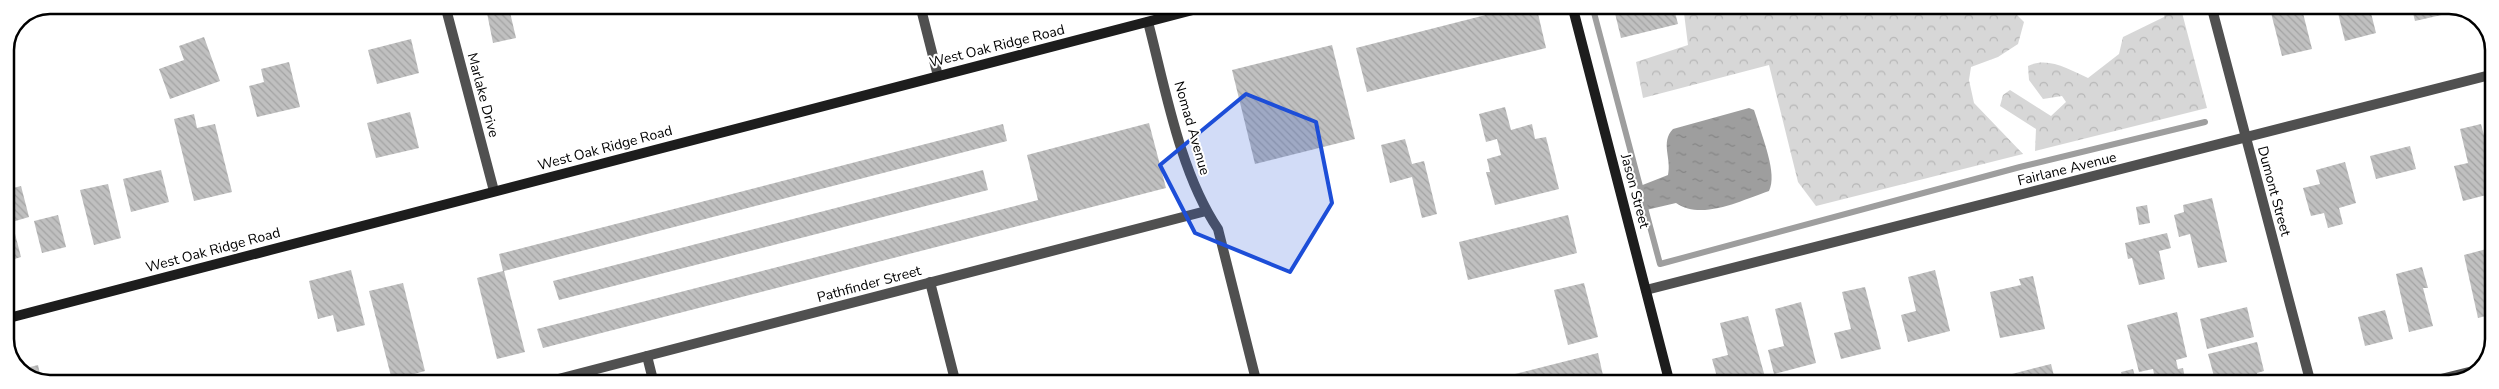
<svg xmlns="http://www.w3.org/2000/svg" width="2499" height="389" viewBox="0 0 2499 389" font-family="'Nunito Sans',sans-serif">
<style>
.forest{fill:url(#forest-crowns)}
.water{fill:url(#water-ripples)}
.lines{fill:none;stroke-linecap:round;stroke-linejoin:round}
.stream{stroke:#9e9e9e;stroke-width:6}
.building{fill:url(#building-back-hatch)}
.street{stroke:#505050;stroke-width:10}
.secondary{stroke:#1d1d1d;stroke-width:10}
.marked{fill:#1d4ed8;fill-opacity:0.2;stroke:#1d4ed8;stroke-width:4;stroke-linejoin:round}
.labels{text-anchor:middle;dominant-baseline:central;stroke-width:4;stroke-linejoin:round;paint-order:stroke}
.street-label{font-size:14px;fill:#000;stroke:#fff}
.rim{fill:none;stroke:#000;stroke-width:2.5}
</style>
<defs>
<pattern id="forest-crowns" width="20" height="18" patternUnits="userSpaceOnUse" patternTransform="scale(1.25)"><rect width="20" height="18" fill="#d7d7d7"/><path d="M2 6a3 3 0 1 1 6 0M12 15a3 3 0 1 1 6 0" fill="none" stroke="#b7b7b7"/></pattern>
<pattern id="water-ripples" width="26" height="14" patternUnits="userSpaceOnUse" patternTransform="scale(1.25)"><rect width="26" height="14" fill="#9e9e9e"/><path d="M2 4q2-2 4 0t4 0M15 11q2-2 4 0t4 0" fill="none" stroke="#868686"/></pattern>
<pattern id="building-back-hatch" width="6" height="6" patternUnits="userSpaceOnUse" patternTransform="scale(1.25)"><rect width="6" height="6" fill="#c0c0c0"/><path d="M-1 5l2 2M0 0l6 6M5-1l2 2" fill="none" stroke="#a3a3a3"/></pattern>
</defs>
<rect width="100%" height="100%" fill="#fff"/>
<g class="forest">
<path d="M1683 5H2007L2024 22 2018 44 1998 57 1971 67 1969 80 1974 103 2023 154 1816 206 1798 182 1769 65 1643 98 1636 62 1688 45Z"/>
<path d="M2167 5H2180L2207 108 2035 151 2036 129 2000 106 2003 95 2010 90 2051 116 2066 102 2062 96 2043 99 2029 80 2028 66C2048 56 2070 70 2088 78L2119 54 2123 37 2164 17Z"/>
</g>
<path class="water" d="M1749 108 1754 110 1757 119C1762 137 1778 174 1769 191 1742 200 1702 221 1676 203L1646 210 1640 186 1668 175C1672 159 1660 142 1673 129Z"/>
<g class="lines">
<g class="stream">
<path d="M1593 9 1642 194"/>
<path d="M1644 204 1660 264 2020 167 2205 122"/>
</g>
</g>
<g class="building">
<path d="M349 5H390V6L351 15Z"/>
<path d="M1525 5H1536L1546 48 1367 92 1356 48Z"/>
<path d="M1613 5H1673L1678 24 1621 38Z"/>
<path d="M2269 5H2301L2312 49 2282 56Z"/>
<path d="M2336 5H2369L2376 33 2345 41Z"/>
<path d="M2411 5H2444L2446 14 2415 21Z"/>
<path d="M509 8 516 38 493 43 487 13Z"/>
<path d="M204 37 220 81 170 99 159 69 184 60 179 46Z"/>
<path d="M411 39 419 73 377 84 368 50Z"/>
<path d="M1332 45 1355 139 1255 164 1232 70Z"/>
<path d="M289 62 300 107 257 117 249 86 264 82 261 69Z"/>
<path d="M1505 107 1511 130 1532 124 1535 139 1546 137 1559 189 1495 205 1486 172H1490L1487 159 1501 155 1497 139 1486 142 1479 114Z"/>
<path d="M410 112 419 148 376 158 367 123Z"/>
<path d="M194 114 197 128 215 124 232 192 194 201 174 119Z"/>
<path d="M1149 123 1166 188 543 348 537 329 1038 200 1027 155Z"/>
<path d="M1003 124 1007 141 504 271 525 352 497 359 477 278 503 271 499 254Z"/>
<path d="M2481 124 2494 174V193L2463 201 2454 166 2468 163 2460 129Z"/>
<path d="M1405 139 1412 164 1424 161 1437 214 1422 218 1412 177 1390 183 1381 145Z"/>
<path d="M2410 146 2416 169 2376 179 2370 156Z"/>
<path d="M2345 162 2356 203 2339 208 2343 224 2328 228 2324 213 2311 216 2303 188 2320 184 2316 170Z"/>
<path d="M161 170 169 202 131 212 123 179Z"/>
<path d="M983 170 988 190 559 300 553 281Z"/>
<path d="M108 184 121 238 94 245 80 190Z"/>
<path d="M21 186 29 217 12 222 21 257 5 262V190Z"/>
<path d="M2212 198 2227 262 2198 268 2190 234 2179 237 2174 215 2184 212 2183 205Z"/>
<path d="M2147 205 2150 223 2139 225 2136 207Z"/>
<path d="M58 215 66 247 42 253 34 221Z"/>
<path d="M1568 215 1577 253 1468 280 1459 242Z"/>
<path d="M2167 233 2171 248 2159 251 2165 279 2139 285 2132 258 2128 259 2125 243Z"/>
<path d="M2494 247V314L2478 318 2464 255Z"/>
<path d="M2422 267 2428 288H2423L2433 326 2409 332 2396 274Z"/>
<path d="M351 270 365 325 337 332 333 315 318 319 309 281Z"/>
<path d="M1935 270 1950 331 1908 342 1901 315 1916 311 1908 277Z"/>
<path d="M2033 276 2045 329 2000 338 1990 292 2021 285 2019 279Z"/>
<path d="M403 283 425 371 392 380 369 291Z"/>
<path d="M1584 283 1598 337 1568 345 1554 290Z"/>
<path d="M1865 287 1881 349 1841 359 1834 333 1851 329 1842 292Z"/>
<path d="M1801 302 1816 363 1774 374 1768 350 1784 346 1775 309Z"/>
<path d="M2247 307 2254 337 2207 349 2200 319Z"/>
<path d="M2385 310 2393 339 2365 346 2358 317Z"/>
<path d="M2177 312 2187 357 2176 360 2178 369 2183 368 2185 378 2182 380 2183 384H2154L2151 375 2154 374 2153 369 2139 372 2127 325Z"/>
<path d="M1748 316 1765 377 1741 384H1719L1712 359 1728 355 1720 323Z"/>
<path d="M2257 342 2264 371 2257 373 2259 384H2242L2241 378 2216 384 2208 354Z"/>
<path d="M1598 353 1604 380 1587 384H1491V380Z"/>
<path d="M2051 364 2056 384H2014L2012 374Z"/>
<path d="M38 365 42 383 18 370Z"/>
<path d="M2133 369 2137 384H2116L2124 381 2121 372Z"/>
</g>
<g class="lines">
<g class="street">
<path d="M445 5 494 191"/>
<path d="M920 5 938 76"/>
<path d="M2211 5 2311 384"/>
<path d="M1148 22C1165 87 1180 173 1218 229L1257 384"/>
<path d="M930 282 956 384"/>
<path d="M1646 290 2494 74"/>
<path d="M647 356 654 384"/>
<path d="M539 384 1206 211"/>
<path d="M2421 384 2481 369"/>
</g>
<g class="secondary">
<path d="M1572 5 1670 384"/>
<path d="M5 319 1212 5"/>
</g>
</g>
<path class="marked" d="M1246 94 1316 122 1332 203 1290 272 1195 233 1160 165Z"/>
<g class="labels">
<g class="street-label">
<text transform="translate(997 46) rotate(-14)">West Oak Ridge Road</text>
<text transform="translate(483 95) rotate(75)">Marlake Drive</text>
<text transform="translate(1192 128) rotate(74)">Nomad Avenue</text>
<text transform="translate(605 148) rotate(-15)">West Oak Ridge Road</text>
<text transform="translate(2067 169) rotate(-14)">Fairlane Avenue</text>
<text transform="translate(1635 191) rotate(75)">Jason Street</text>
<text transform="translate(2274 191) rotate(75)">Dumont Street</text>
<text transform="translate(213 250) rotate(-15)">West Oak Ridge Road</text>
<text transform="translate(869 284) rotate(-15)">Pathfinder Street</text>
</g>
</g>
<path d="M0 0H2499V389H0ZM50 14H2449A36 36 0 0 1 2485 50V339A36 36 0 0 1 2449 375H50A36 36 0 0 1 14 339V50A36 36 0 0 1 50 14Z" fill="#fff" fill-rule="evenodd"/>
<path class="rim" d="M50 14H2449A36 36 0 0 1 2485 50V339A36 36 0 0 1 2449 375H50A36 36 0 0 1 14 339V50A36 36 0 0 1 50 14Z"/>
</svg>
